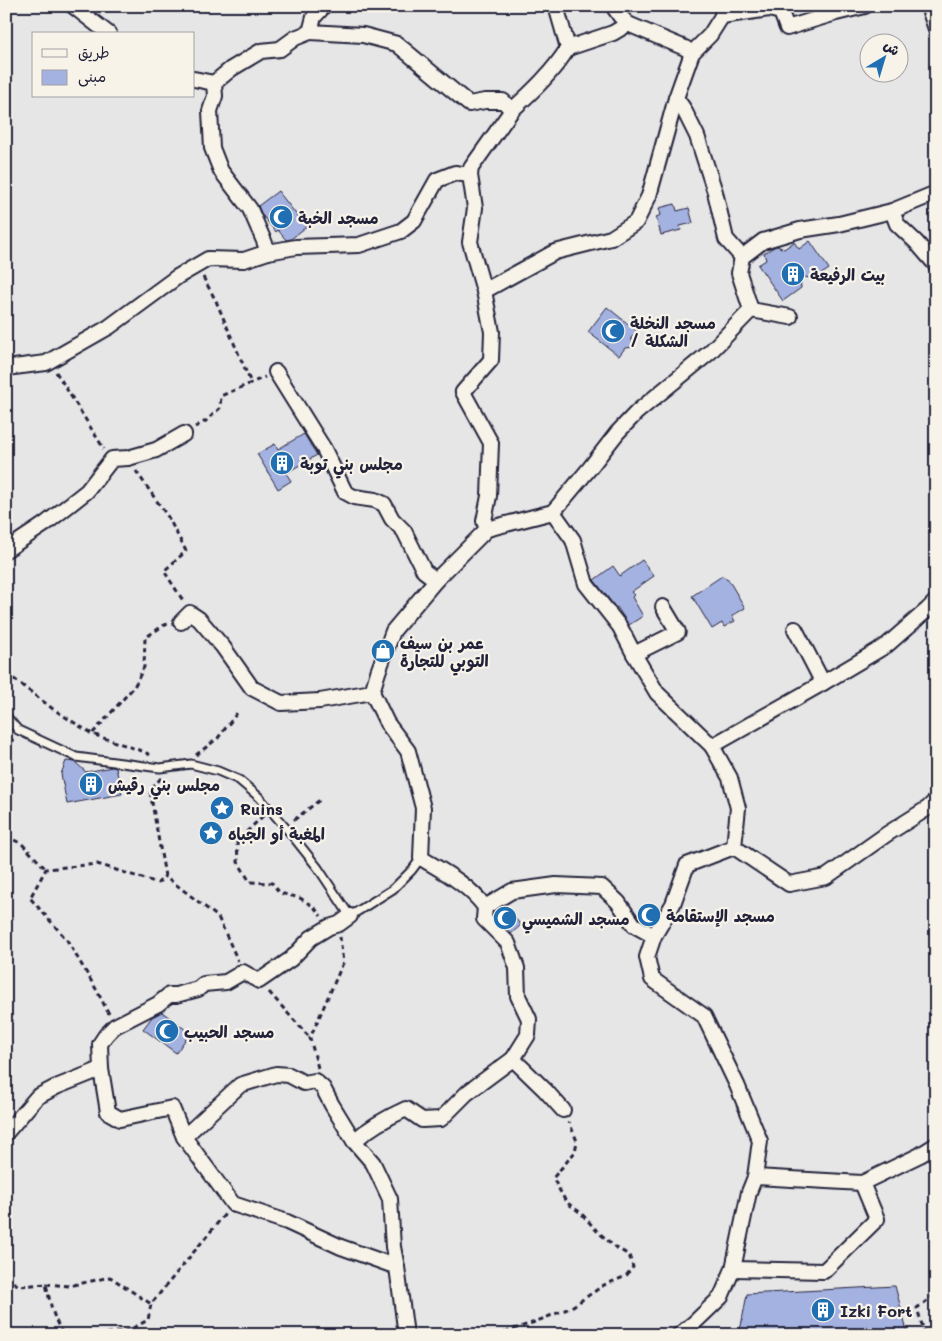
<svg xmlns="http://www.w3.org/2000/svg" width="942" height="1341" viewBox="0 0 942 1341" font-family="Mali,'Playpen Sans Arabic',sans-serif">
<style>
.building{fill:#a4b2e1;stroke:#22223b}
.lines{fill:none;stroke-linecap:round;stroke-linejoin:round}
.lane-casing{stroke:#22223b;stroke-width:11}
.street-casing{stroke:#22223b;stroke-width:18}
.path{stroke:#22223b;stroke-width:3;stroke-dasharray:5 4;stroke-linecap:butt}
.lane{stroke:#f7f3e8;stroke-width:7}
.street{stroke:#f7f3e8;stroke-width:14}
.labels{text-anchor:middle;dominant-baseline:central;stroke-width:4.5;stroke-linejoin:round;paint-order:stroke}
.poi-label{font-size:16px;font-weight:bold;fill:#22223b;stroke:#f7f3e8;text-anchor:start}
</style>
<rect width="100%" height="100%" fill="#e6e6e7"/>
<filter id="ink" filterUnits="userSpaceOnUse"><feTurbulence type="fractalNoise" baseFrequency=".02" numOctaves="2"/><feDisplacementMap in="SourceGraphic" scale="10" xChannelSelector="R" yChannelSelector="G"/><feConvolveMatrix kernelMatrix="1 2 1 2 8 2 1 2 1" color-interpolation-filters="sRGB"/></filter>
<g filter="url(#ink)">
<g class="building">
<path d="M278 191 306 227 291 239 286 240 278 230 276 232 262 215 258 206Z"/>
<path d="M675 204 677 211 689 208 693 223 680 226 681 230 661 235 656 217 661 215 659 208Z"/>
<path d="M810 241 829 269 814 279 800 276 801 288 783 301 758 265 766 260 764 253 774 247 777 246 784 249 794 242 799 249Z"/>
<path d="M607 307 637 331 631 338 635 347 625 348 619 356 588 332Z"/>
<path d="M304 434 317 455 286 473 291 481 278 489 257 454 275 444 278 449Z"/>
<path d="M642 560 654 576 631 592 634 595 632 597 643 616 629 625 617 607 616 608 594 580 613 566 620 576Z"/>
<path d="M722 576 728 579 745 608 732 616 735 621 724 627 722 623 712 629 692 596Z"/>
<path d="M66 761 75 762 86 772 112 767 116 768 122 794 67 804 61 774Z"/>
<path d="M647 905 658 912 651 924 639 917Z"/>
<path d="M504 906 521 925 511 934 493 916V912Z"/>
<path d="M162 1012 190 1033 176 1053 143 1029 152 1017Z"/>
<path d="M895 1286 908 1335H736L741 1326 747 1294Z"/>
</g>
<g class="lines">
<g class="lane-casing">
<path id="lane" d="M6 716 18 730 76 757 160 768 191 764 218 771 239 780 259 797 291 834 318 868 350 916 393 889 412 870 421 858"/>
</g>
<g class="street-casing">
<g id="street">
<path d="M73 6 109 34"/>
<path d="M613 6 620 16 628 24"/>
<path d="M928 6 936 29"/>
<path d="M722 16 769 9 781 12 787 28 836 13 865 6"/>
<path d="M310 32 363 35 397 44 469 104 485 101H503L512 110 471 168 470 175"/>
<path d="M568 48 613 33 628 24 685 48 692 53"/>
<path d="M194 79 214 83 231 69 261 51 280 49 295 38 310 32 314 17 324 6"/>
<path d="M214 83 215 96 210 111 212 148 221 171 250 209 264 241 268 252"/>
<path d="M676 98 683 108 697 136 715 192 726 239 742 257"/>
<path d="M512 110C533 91 553 72 568 48L556 6"/>
<path d="M892 211 897 224 916 242 936 265"/>
<path d="M484 291 555 252 611 238 636 222 649 196 676 98 692 53 710 35 722 16 723 6"/>
<path d="M751 310 790 317"/>
<path d="M6 368 46 363 109 327 177 277 208 259 244 260 268 252 296 247 359 245 401 231 414 221 437 180 455 173 470 175 475 208 470 242 484 291 492 332 491 360 463 392 491 443 489 496 484 521 487 529"/>
<path d="M276 372 324 449 345 492 354 497 375 500 384 504 392 519 404 531 424 571 436 580"/>
<path d="M553 512 487 529 436 580 393 631 378 672 372 692 387 723 408 751 423 808 421 858C444 872 468 884 485 907L512 891 556 885 602 887 618 902 634 925 654 936"/>
<path d="M6 550 45 524 87 491 112 459 128 458 156 450 184 434"/>
<path d="M181 622 190 613 199 619 223 647 252 688 281 703 320 701 372 692"/>
<path d="M795 629 823 683"/>
<path d="M634 654 678 632 663 607"/>
<path d="M712 746 657 693 634 654 620 627 586 584 573 540 553 512 589 469 617 433 637 412 710 352 751 310 739 273 742 257 763 241 800 230 839 224 892 211 936 193"/>
<path d="M734 847 789 884 826 877 887 834 928 808 936 800"/>
<path d="M485 907 484 919 508 943 517 968 518 996 529 1019 528 1035 513 1059 545 1090 563 1110"/>
<path d="M101 1069 108 1112 120 1119 172 1108 184 1137 233 1204 287 1222 341 1247 397 1267"/>
<path d="M6 1133 37 1097 56 1087 101 1069 100 1044 106 1035 115 1026 158 1004 169 995H176L198 989 204 984 226 982 243 972 259 981 291 959 311 938 329 927 339 924 350 916"/>
<path d="M184 1137 240 1085 276 1074 289 1075 304 1083 315 1081 323 1088 332 1105 354 1141 373 1163 390 1199 393 1247 397 1267 406 1335"/>
<path d="M354 1141C370 1127 386 1118 406 1109L422 1120 441 1119 467 1093 513 1059"/>
<path d="M755 1177 862 1183"/>
<path d="M733 1269 824 1271 877 1219 862 1183 920 1155 936 1145"/>
<path d="M679 1335 694 1323 721 1297 733 1269 749 1192 755 1177 760 1141 737 1085 704 1016 652 979 647 957 654 936 673 904 687 865 734 847 738 808 730 778 712 746 823 683 887 645 927 610 936 601"/>
</g>
</g>
<g class="path">
<path d="M203 277 216 301 251 383"/>
<path d="M56 372 104 449"/>
<path d="M195 427 206 421 220 408 221 396 265 377"/>
<path d="M136 471 168 517 186 551 164 571 184 602"/>
<path d="M6 678 10 676 53 709 92 734"/>
<path d="M6 749 13 739"/>
<path d="M150 755 145 752 92 734 134 687 144 667 145 638 164 625 169 624"/>
<path d="M196 755 218 738 237 713"/>
<path d="M161 778 150 791 165 876 218 917 238 961"/>
<path d="M263 816 237 841 238 862 250 882 272 883 280 893 300 898 314 907 321 916"/>
<path d="M294 820 321 799"/>
<path d="M6 836 22 844 46 869"/>
<path d="M269 992 310 1038"/>
<path d="M109 1014 96 989 67 940 30 898 46 869 97 864 158 883 165 876"/>
<path d="M318 1068 310 1038 343 963 340 937"/>
<path d="M6 1277 19 1286 46 1284C50 1301 53 1320 64 1335"/>
<path d="M46 1284 69 1286 110 1277 151 1304"/>
<path d="M98 1335 129 1330 148 1320 151 1304 225 1214"/>
<path d="M496 1335 532 1323 570 1308 604 1285 626 1276 633 1267 629 1255 615 1247 597 1231 581 1213 566 1202 553 1178 575 1152 577 1141 569 1122"/>
<path d="M925 1335 917 1308 936 1294"/>
</g>
<use href="#lane" class="lane"/>
<use href="#street" class="street"/>
</g>
</g>
<defs>
<g id="mosque-disc" transform="scale(1.25)"><circle r="9.5" fill="#1f6fb2" stroke="#f7f3e8"/><path d="M3.5-4.9A6 6 0 1 0 3.5 4.9A5 5 0 1 1 3.5-4.9Z" fill="#fff"/></g>
<g id="building-disc" transform="scale(1.25)"><circle r="9.5" fill="#1f6fb2" stroke="#f7f3e8"/><path d="M-4-6H4V6H1V3H-1V6H-4ZM-2.5-4.3h1.7v1.8h-1.7ZM.8-4.3h1.7v1.8H.8ZM-2.5-1h1.7V.8h-1.7ZM.8-1h1.7V.8H.8Z" fill="#fff"/></g>
<g id="shop-disc" transform="scale(1.25)"><circle r="9.5" fill="#1f6fb2" stroke="#f7f3e8"/><path d="M-5-2.5h2.3a2.7 3.5 0 0 1 5.4 0H5L5.5 6h-11ZM-1.5-2.5h3a1.5 2.3 0 0 0-3 0Z" fill="#fff"/></g>
<g id="sight-disc" transform="scale(1.25)"><circle r="9.5" fill="#1f6fb2" stroke="#f7f3e8"/><path d="M0-6L1.8-2.2L6-1.7L2.9 1.2L3.7 5.4L0 3.3L-3.7 5.4L-2.9 1.2L-6-1.7L-1.8-2.2Z" fill="#fff"/></g>
</defs>
<g fill-rule="evenodd">
<use href="#mosque-disc" x="281" y="217"/>
<use href="#building-disc" x="793" y="274"/>
<use href="#mosque-disc" x="613" y="331"/>
<use href="#building-disc" x="282" y="463"/>
<use href="#shop-disc" x="383" y="651"/>
<use href="#building-disc" x="91" y="784"/>
<use href="#sight-disc" x="222" y="808"/>
<use href="#sight-disc" x="211" y="833"/>
<use href="#mosque-disc" x="649" y="915"/>
<use href="#mosque-disc" x="505" y="918"/>
<use href="#mosque-disc" x="167" y="1031"/>
<use href="#building-disc" x="823" y="1310"/>
</g>
<g class="labels">
<g class="poi-label">
<text x="298" y="217">مسجد الخبة</text>
<text x="810" y="274">بيت الرفيعة</text>
<text x="630" y="322">مسجد النخلة<tspan x="630" dy="18">/ الشكلة</tspan></text>
<text x="300" y="463">مجلس بني توبة</text>
<text x="400" y="642">عمر بن سيف<tspan x="400" dy="18">التوبي للتجارة</tspan></text>
<text x="108" y="784">مجلس بني رقيش</text>
<text x="240" y="808">Ruins</text>
<text x="228" y="833">المغبة أو الجباه</text>
<text x="666" y="915">مسجد الإستقامة</text>
<text x="522" y="918">مسجد الشميسي</text>
<text x="184" y="1031">مسجد الحبيب</text>
<text x="840" y="1310">Izki Fort</text>
</g>
</g>
<rect width="942" height="1341" fill="none" stroke="#f7f3e8" stroke-width="25"/>
<rect x="12" y="12" width="917" height="1316" fill="none" stroke="#22223b" stroke-width="2" filter="url(#ink)"/>
<rect x="32" y="32" width="162" height="65" fill="#f7f3e8" stroke="#a29fa3"/>
<rect x="42" y="49" width="25" height="8" fill="#f7f3e8" stroke="#a29fa3"/>
<text x="78" y="58" font-size="15" fill="#22223b">طريق</text>
<rect x="42" y="70" width="25" height="15" fill="#a4b2e1" stroke="#a29fa3"/>
<text x="78" y="82" font-size="15" fill="#22223b">مبنى</text>
<g transform="translate(884 58) rotate(38)"><circle r="24" fill="#f7f3e8" stroke="#a29fa3"/>
<path d="M0-4L9 19L0 12L-9 19Z" fill="#1f6fb2"/>
<text y="-8" font-size="14" font-weight="bold" text-anchor="middle" fill="#22223b">ش</text>
</g>
</svg>
